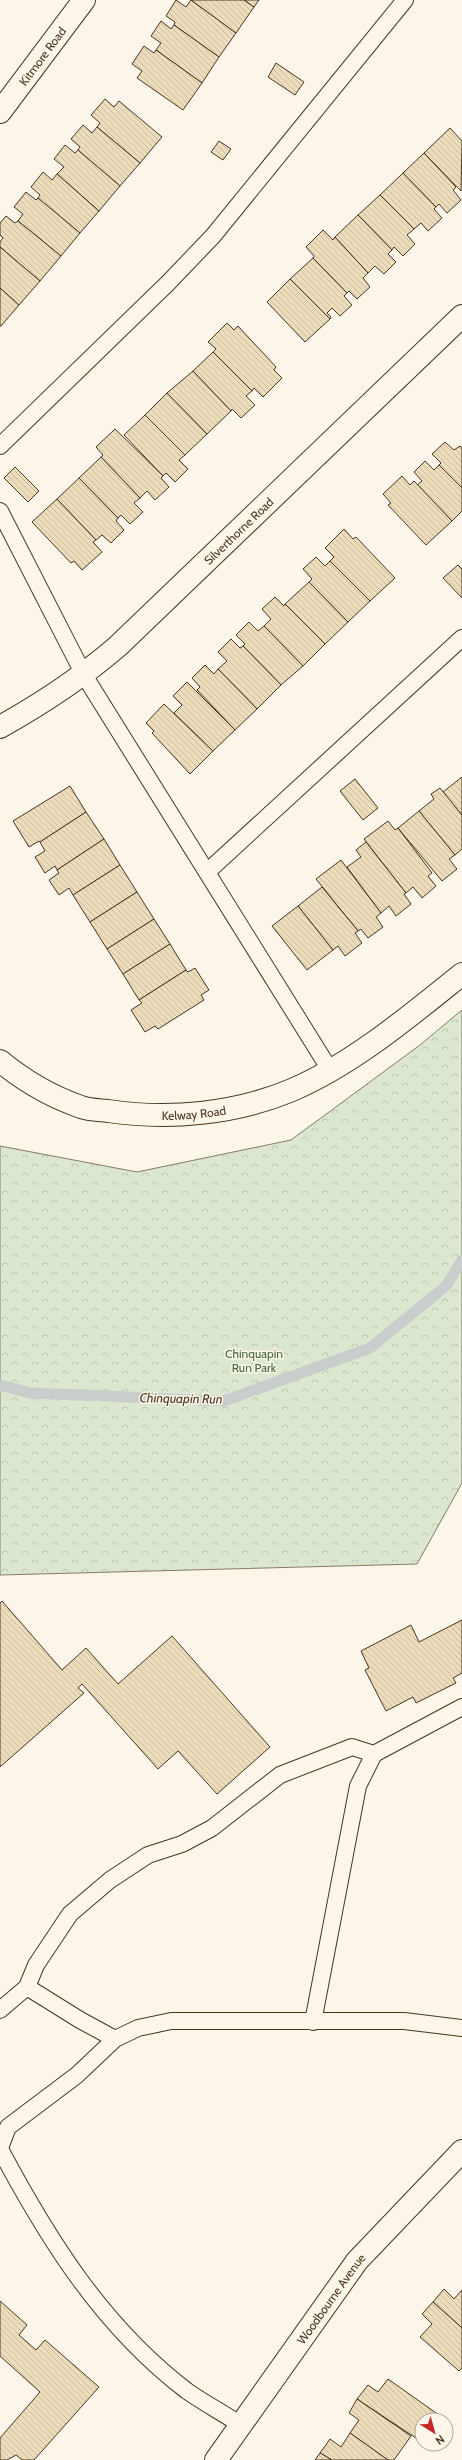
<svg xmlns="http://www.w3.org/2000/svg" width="462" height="2460" viewBox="0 0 462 2460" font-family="Cabin,sans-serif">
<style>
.forest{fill:url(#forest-crowns);stroke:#887966}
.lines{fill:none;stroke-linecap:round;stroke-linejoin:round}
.stream{stroke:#c9cecd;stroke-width:11}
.building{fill:url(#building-back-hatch);stroke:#4a3520}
.lane-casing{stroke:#4a3520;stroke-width:18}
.street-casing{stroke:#4a3520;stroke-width:24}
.secondary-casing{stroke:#4a3520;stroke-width:24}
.lane{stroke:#fbf6e9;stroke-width:16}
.street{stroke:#fbf6e9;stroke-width:22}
.secondary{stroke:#fbf6e9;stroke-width:22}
.labels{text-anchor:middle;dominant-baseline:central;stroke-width:3;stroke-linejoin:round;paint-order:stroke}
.street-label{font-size:12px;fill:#4a3520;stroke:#fbf6e9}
.park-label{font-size:12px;fill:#436837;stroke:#fbf6e9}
.water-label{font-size:13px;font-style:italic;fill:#4a3520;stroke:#fbf6e9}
</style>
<defs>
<pattern id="forest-crowns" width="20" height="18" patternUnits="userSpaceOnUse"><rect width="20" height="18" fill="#dce7d0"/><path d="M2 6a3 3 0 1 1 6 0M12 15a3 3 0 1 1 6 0" fill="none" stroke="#bec7b2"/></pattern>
<pattern id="building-back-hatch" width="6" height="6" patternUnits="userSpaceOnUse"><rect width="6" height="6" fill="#ecdcbc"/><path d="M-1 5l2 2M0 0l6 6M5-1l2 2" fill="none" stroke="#ccbda1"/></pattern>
</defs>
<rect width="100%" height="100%" fill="#fbf6e9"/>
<path class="forest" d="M462 1010V1483L417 1564 0 1575V1146L137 1172 291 1140 420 1045Z"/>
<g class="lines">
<path class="stream" d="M0 1385 30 1393 224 1401 370 1348 446 1286 462 1260"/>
</g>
<g class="building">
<path d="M176 0 186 7 191 0 236 33 219 57 174 25 175 22 166 16Z"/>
<path d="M191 0H244L254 7 236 33Z"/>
<path d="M244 0H259L254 7Z"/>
<path d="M161 21 171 29 174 25 219 57 202 83 156 50 161 43 151 36Z"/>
<path d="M144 46 154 53 156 50 202 83 183 110 137 78 142 71 132 64Z"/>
<path d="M276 63 304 82 295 95 268 77Z"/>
<path d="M105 99 114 107 119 101 162 137 140 163 97 127 100 123 91 115Z"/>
<path d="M83 125 92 133 97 127 140 163 120 186 78 150 80 147 71 139Z"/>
<path d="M450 128 462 141 461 191 424 153Z"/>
<path d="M219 141 231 149 223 160 211 152Z"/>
<path d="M65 145 75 153 78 150 120 186 99 211 57 174 64 167 54 159Z"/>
<path d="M424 153 456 187 453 190 461 200 447 213 439 204 436 207 403 173Z"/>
<path d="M43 172 52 180 57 174 99 211 80 233 38 198 40 195 31 187Z"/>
<path d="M403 173 436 207 434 209 442 218 428 231 421 223 414 229 380 195Z"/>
<path d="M26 192 36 200 38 198 80 233 61 256 18 221 23 214 14 207Z"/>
<path d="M380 195 414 229 407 235 415 244 403 256 394 247 392 250 358 215Z"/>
<path d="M358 215 392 250 388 254 396 262 384 274 375 266 368 273 335 237Z"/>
<path d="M6 216 15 223 18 221 61 256 40 281 0 247V242L3 238 0 235V223Z"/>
<path d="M323 230 333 240 335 237 368 273 363 278 370 287 357 299 349 291 347 293 313 258 314 256 306 247Z"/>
<path d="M0 247 40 281 19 305 0 288Z"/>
<path d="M313 258 347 293 344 296 352 305 340 316 332 308 327 313 331 317 330 319 290 279Z"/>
<path d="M290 279 330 319 305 342 267 302Z"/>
<path d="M0 288 19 305 1 326H0Z"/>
<path d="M227 323 234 330 238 326 276 367 274 370 282 378 263 397 254 388 252 391 213 352 216 349 208 342Z"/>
<path d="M213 352 252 391 246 396 255 405 241 418 232 409 231 411 193 371Z"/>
<path d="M193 371 231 411 207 434 167 393Z"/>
<path d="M167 393 207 434 185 455 145 415Z"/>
<path d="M145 415 185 455 179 460 188 469 175 482 166 473 163 476 124 435Z"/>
<path d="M115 429 163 476 161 478 169 487 155 500 147 491 140 498 101 457 103 455 96 447Z"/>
<path d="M445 442 454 450 460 446 462 448V488L439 465 441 463 432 454Z"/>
<path d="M101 457 140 498 134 503 143 512 130 524 121 515 118 518 79 478Z"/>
<path d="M425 461 434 470 439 465 462 488V511L452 521 417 485 422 481 414 472Z"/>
<path d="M15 467 39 491 28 502 4 478Z"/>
<path d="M402 476 410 485 414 481 452 521 426 545 388 505 391 503 383 494Z"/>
<path d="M79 478 118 518 116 521 124 530 111 543 102 535 96 540 57 499Z"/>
<path d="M57 499 96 540 93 542 102 552 82 570 74 561 71 563 32 522Z"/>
<path d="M344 529 353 539 356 537 395 578 370 601 330 561 334 557 325 548Z"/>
<path d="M316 557 325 566 330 561 370 601 348 622 309 582 312 579 303 569Z"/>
<path d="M458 565 462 569V598L443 578Z"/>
<path d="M309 582 348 622 325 644 285 604Z"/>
<path d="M275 597 284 606 285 604 325 644 303 666 264 626 271 619 262 609Z"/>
<path d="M249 622 258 631 264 626 303 666 281 685 243 646 245 644 236 635Z"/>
<path d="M231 639 240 648 243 646 281 685 257 709 218 669 227 661 218 652Z"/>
<path d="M205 665 214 674 218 669 257 709 235 730 197 690 200 687 192 678Z"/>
<path d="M187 682 235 730 213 751 174 713 182 705 173 696Z"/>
<path d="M164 704 213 751 190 774 152 733 154 731 146 723Z"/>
<path d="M462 777V815L443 792Z"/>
<path d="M355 779 378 808 363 820 340 791Z"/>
<path d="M70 786 86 812 40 842 39 841 29 847 13 821Z"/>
<path d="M440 788 462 815V849L455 855 419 811 434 799 431 794Z"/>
<path d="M419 811 455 855 449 859 457 869 442 881 398 828Z"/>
<path d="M86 812 104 839 57 870 55 866 45 873 35 857 45 851 40 842Z"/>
<path d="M388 821 395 830 398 828 432 873 428 876 436 886 422 898 413 887 406 893 364 839Z"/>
<path d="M104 839 120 865 73 895 69 888 59 895 49 880 59 873 57 870Z"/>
<path d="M366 842 406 893 404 894 411 904 396 916 389 906 381 913 347 867 361 857 356 850Z"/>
<path d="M341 860 381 913 376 917 383 927 368 938 361 929 358 931 316 879Z"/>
<path d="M120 865 137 892 90 922 73 895Z"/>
<path d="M322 887 358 931 355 933 362 943 345 956 338 946 333 950 298 906Z"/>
<path d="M137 892 154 919 107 949 90 922Z"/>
<path d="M298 906 333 950 307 970 272 926Z"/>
<path d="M154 919 170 944 123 974 107 949Z"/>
<path d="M170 944 186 970 139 1000 123 974Z"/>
<path d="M195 968 209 990 201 995 204 1000 158 1029 155 1026 145 1032 131 1010 142 1003 139 1000 186 970 188 972Z"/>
<path d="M2 1601 62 1670 86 1648 118 1684 172 1636 270 1747 217 1794 178 1751 158 1769 82 1684 78 1688 84 1693 0 1767V1603Z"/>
<path d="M462 1620V1673L453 1678 456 1683 416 1703 413 1697 386 1711 365 1670 369 1668 361 1651 411 1625 419 1642Z"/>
<path d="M444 2289 454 2299 462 2290V2328L433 2302Z"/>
<path d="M0 2301 27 2325 19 2335 36 2350 45 2340 99 2387 34 2460H22L16 2455 7 2460H0V2438L40 2392 0 2356Z"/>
<path d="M433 2302 462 2328V2368L459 2371 420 2337 432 2324 422 2314Z"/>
<path d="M388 2379 446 2420H422V2442L357 2399 368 2385 378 2392Z"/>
<path d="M357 2399 411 2436 394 2460H388L350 2433 359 2420 349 2413Z"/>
<path d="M350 2433 388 2460H332L320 2453 330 2439 341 2447Z"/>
<path d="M320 2453 332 2460H315Z"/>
</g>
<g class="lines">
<g class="lane-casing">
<g id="lane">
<path d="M0 446 168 283 213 236 405 0"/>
<path d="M0 511 84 675 330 1070"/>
<path d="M207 872 462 638"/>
<path d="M374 1754 462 1707"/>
<path d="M27 1987 80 2020 115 2039"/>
<path d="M0 2010 27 1987 36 1965 70 1914 110 1880 148 1855 182 1844 212 1828 280 1775 352 1747 374 1754 358 1786 313 2022"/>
<path d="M0 2148 8 2127 77 2075 115 2039 138 2028 171 2021H404L462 2028"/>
<path d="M0 2149C49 2241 103 2327 187 2391 204 2403 223 2413 241 2425"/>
</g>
</g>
<g class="street-casing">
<g id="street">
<path id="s1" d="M0 112 84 0"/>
<path id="s2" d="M0 727C43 703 81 678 118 646L462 316"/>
<path id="s3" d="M0 1061C23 1080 52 1097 81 1107 89 1110 99 1110 108 1111 169 1120 235 1114 292 1090 353 1064 411 1015 462 974"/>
</g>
</g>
<g class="secondary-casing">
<g id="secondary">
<path id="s4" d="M216 2460 357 2261 462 2151"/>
</g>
</g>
<use href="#lane" class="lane"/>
<use href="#street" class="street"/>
<use href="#secondary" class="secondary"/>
</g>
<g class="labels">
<g class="street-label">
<text stroke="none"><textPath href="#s1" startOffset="70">Kitmore Road</textPath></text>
<text stroke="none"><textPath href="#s2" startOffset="310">Silverthorne Road</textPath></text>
<text stroke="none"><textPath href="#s3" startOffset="207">Kelway Road</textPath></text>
<text stroke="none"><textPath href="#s4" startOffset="198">Woodbourne Avenue</textPath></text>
</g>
<g class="park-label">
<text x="254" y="1353">Chinquapin<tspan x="254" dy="14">Run Park</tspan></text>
</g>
<g class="water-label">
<text transform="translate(181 1398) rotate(1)">Chinquapin Run</text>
</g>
</g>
<g transform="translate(434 2432) rotate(143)"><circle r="19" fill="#fbf6e9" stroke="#b4a999"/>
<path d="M0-3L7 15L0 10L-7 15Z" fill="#c62828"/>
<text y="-6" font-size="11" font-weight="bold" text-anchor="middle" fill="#4a3520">N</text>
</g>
</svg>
